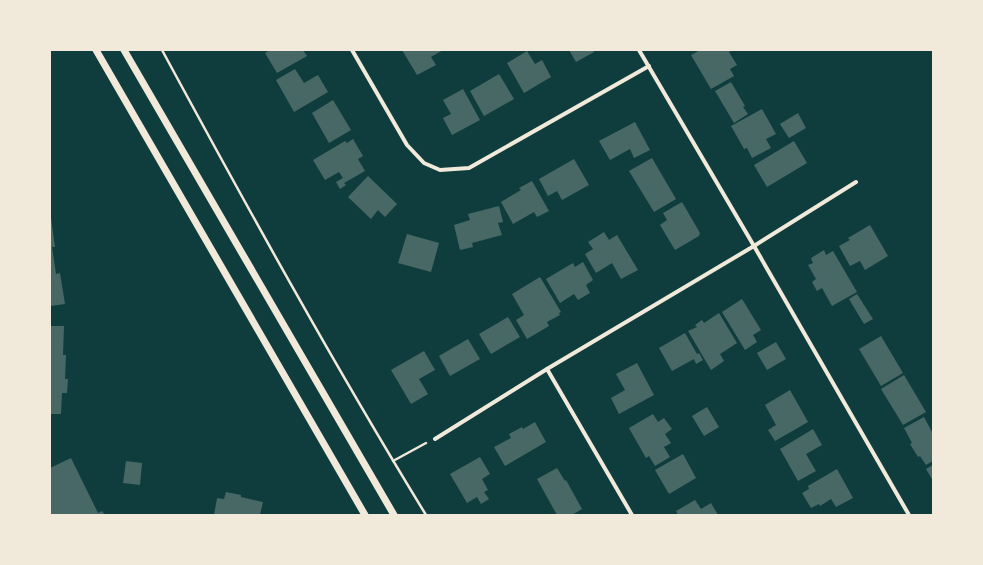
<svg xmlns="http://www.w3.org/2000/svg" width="983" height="565" viewBox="0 0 983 565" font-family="Helvetica,sans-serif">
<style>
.building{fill:#486865}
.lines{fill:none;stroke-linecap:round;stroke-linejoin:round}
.path{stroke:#f1e9da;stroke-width:2.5}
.minor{stroke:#f1e9da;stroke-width:4}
.tertiary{stroke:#f1e9da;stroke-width:7}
</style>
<rect width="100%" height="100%" fill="#0f3d3e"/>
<g class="building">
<path d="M270 50H303L307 56 277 73 265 53Z"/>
<path d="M402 50H443L431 57 436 65 417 75Z"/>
<path d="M569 50H593L594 52 576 62Z"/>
<path d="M700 50H732L729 52 737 65 730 69 734 76 711 89 691 55Z"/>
<path d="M527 51 535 64 542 60 551 77 524 93 507 63Z"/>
<path d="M295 69 304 83 318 75 328 92 294 112 276 80Z"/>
<path d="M499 74 514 99 484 116 470 91Z"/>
<path d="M731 82 745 106 743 107 748 114 734 123 715 91Z"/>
<path d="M463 89 480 120 452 135 443 118 451 114 443 100Z"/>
<path d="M333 100 351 130 329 143 312 113Z"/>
<path d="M762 109 776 134 766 139 771 148 752 158 747 148 744 149 731 126Z"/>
<path d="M798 113 806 128 789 138 780 124Z"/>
<path d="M635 122 650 150 634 158 630 149 610 160 599 141Z"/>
<path d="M353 139 363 156 358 159 365 171 344 183 346 185 340 189 336 182 343 178 339 172 325 180 313 160 345 141 347 143Z"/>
<path d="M794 141 807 163 767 187 754 165Z"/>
<path d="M652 158 676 199 654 212 629 171Z"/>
<path d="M574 159 589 185 562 200 557 191 548 196 539 179Z"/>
<path d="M368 176 397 204 385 217 378 210 371 219 348 197Z"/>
<path d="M532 181 549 211 537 217 534 212 513 224 501 202 521 190 519 188Z"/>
<path d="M682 202 700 233 699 236 675 250 660 225 667 220 663 213Z"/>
<path d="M499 206 503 222 498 223 502 235 472 243 473 247 460 250 454 225 470 220 468 214Z"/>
<path d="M50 218H51L55 247H52L56 274 60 273 65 304 50 306Z"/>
<path d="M870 225 888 256 865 270 860 261 850 266 839 246 850 240 848 238Z"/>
<path d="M604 232 609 240 617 235 638 270 621 279 612 263 596 273 585 254 593 249 588 242Z"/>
<path d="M407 234 439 243 431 272 398 263Z"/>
<path d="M824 250 826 255 833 251 857 292 832 306 822 288 817 291 812 282 816 279 808 265 813 263 811 258Z"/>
<path d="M583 262 593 280 586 285 590 293 578 300 574 294 560 303 546 279 573 263 575 267Z"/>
<path d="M540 277 561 312 559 313 560 315 547 322 549 326 527 339 516 320 524 315 512 294Z"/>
<path d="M857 294 873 319 864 324 849 299Z"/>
<path d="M742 299 761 330 753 335 757 342 745 350 722 312Z"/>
<path d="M719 313 737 343 720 354 724 361 711 370 688 331 697 327 695 325 702 320 704 323Z"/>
<path d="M508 317 520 337 491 354 479 334Z"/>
<path d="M50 326H64L63 355H66L65 379H68L67 393H62L61 414H50Z"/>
<path d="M685 333 697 354 699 353 703 360 696 364 694 359 672 371 659 348Z"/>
<path d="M881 336 903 373 881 386 859 349Z"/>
<path d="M468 339 480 359 450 376 439 356Z"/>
<path d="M776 342 786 359 767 370 757 353Z"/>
<path d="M424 351 435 370 419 379 428 394 411 404 391 370Z"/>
<path d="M637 363 654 395 619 414 611 398 625 390 616 374Z"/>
<path d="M904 375 926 412 903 425 881 389Z"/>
<path d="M790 390 808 422 775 441 768 430 776 425 765 405Z"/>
<path d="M707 407 719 427 704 436 692 416Z"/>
<path d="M653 414 658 422 664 418 672 429 665 434 671 443 664 447 670 457 655 466 649 456 646 458 629 428Z"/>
<path d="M924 417 933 434V461L926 465 920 456 918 457 910 444 912 443 904 428Z"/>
<path d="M535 422 546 442 505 466 494 447 511 438 509 434 522 427 523 429Z"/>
<path d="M813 429 822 445 806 454 816 471 798 481 780 449Z"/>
<path d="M683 454 696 478 669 494 655 470Z"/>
<path d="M480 457 490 474 482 479 488 490 484 492 489 499 481 504 477 497 467 503 450 474Z"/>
<path d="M71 458 98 513 102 511 105 515H50V468Z"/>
<path d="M126 461 142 463 140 485 123 483Z"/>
<path d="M933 465V481L926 469Z"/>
<path d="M557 468 565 481 566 480 582 509 572 515H557L537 479Z"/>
<path d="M837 469 853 498 836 507 831 499 820 506 819 504 811 508 802 493 809 489 808 486Z"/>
<path d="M226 492 241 495V497L263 502 260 515H214L217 498 224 499Z"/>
<path d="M695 500 701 509 711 503 718 515H678L676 511Z"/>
</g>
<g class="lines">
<g class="path">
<path d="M162 50C247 207 333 363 426 515"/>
<path d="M393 461 426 443"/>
</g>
<g class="minor">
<path d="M352 50 407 145 424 163 440 170 469 168 649 66"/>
<path d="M639 50 754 246 909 515"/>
<path d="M547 369 632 515"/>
<path d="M435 439 547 369 754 246 856 182"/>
</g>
<g class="tertiary">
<path d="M96 50 365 515"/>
<path d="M124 50 394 515"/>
</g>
</g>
<rect width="983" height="565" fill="none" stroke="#f1e9da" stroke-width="102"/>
</svg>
